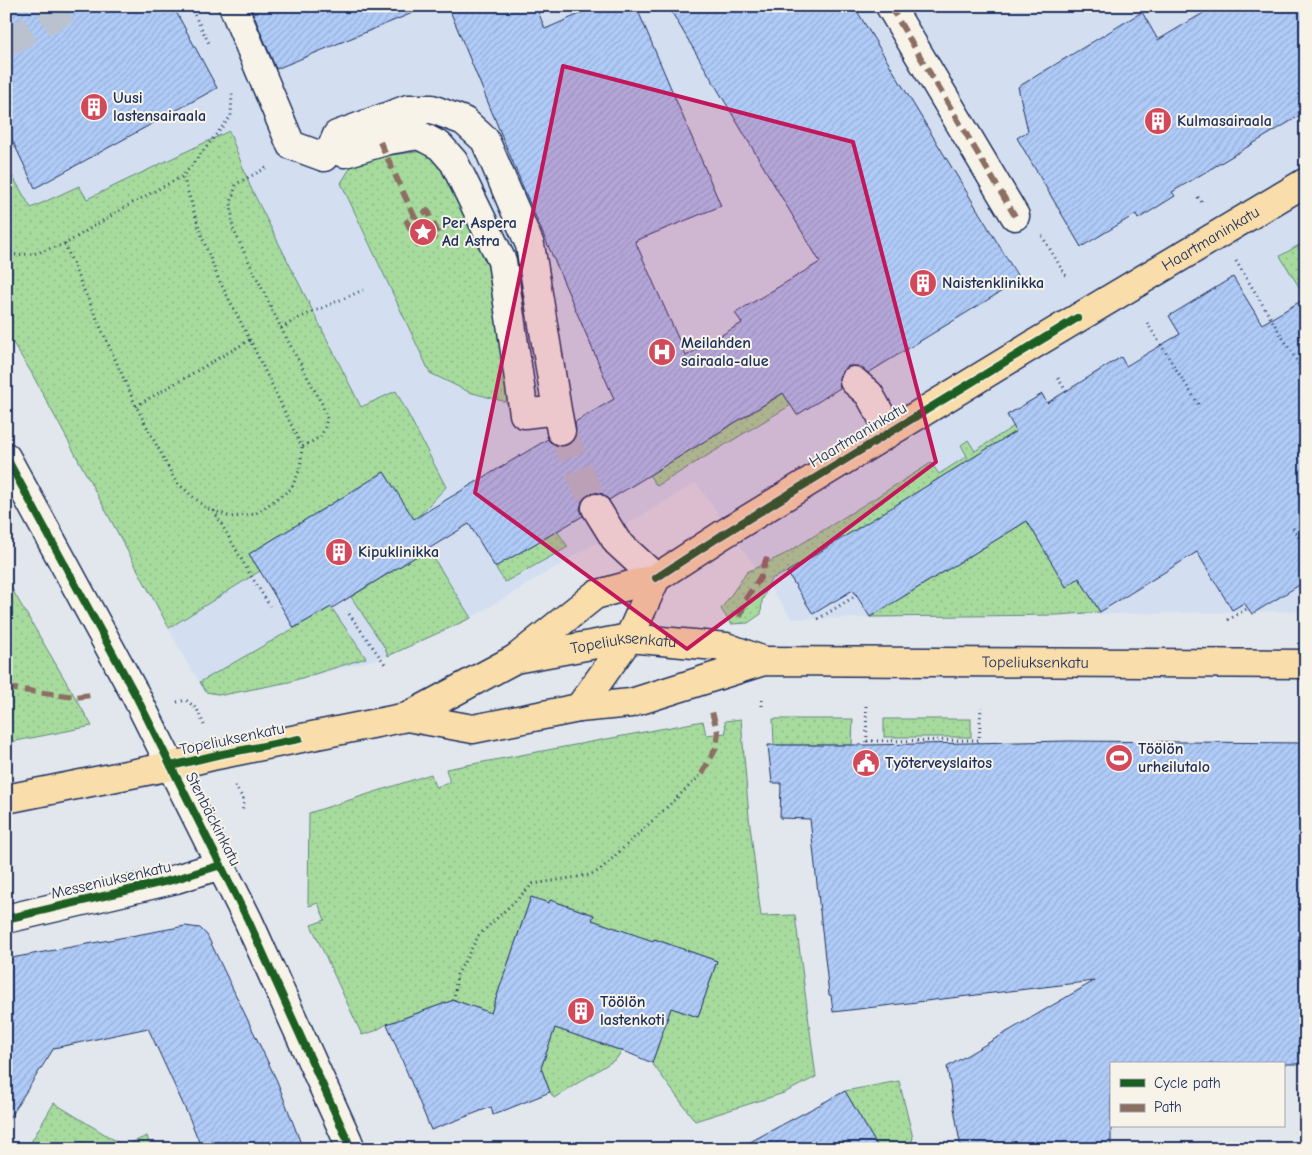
<svg xmlns="http://www.w3.org/2000/svg" width="1312" height="1155" viewBox="0 0 1312 1155" font-family="'Comic Neue',sans-serif">
<style>
.built{fill:#d3dff0}
.grass{fill:url(#grass-dots);stroke:#61857e}
.building{fill:url(#building-hatch);stroke:#1b2f5e}
.lines{fill:none;stroke-linecap:round;stroke-linejoin:round}
.minor-tunnel{stroke:#bac2d0;stroke-width:28;stroke-dasharray:28 14;stroke-linecap:butt}
.minor-casing{stroke:#1b2f5e;stroke-width:31}
.major-casing{stroke:#1b2f5e;stroke-width:31}
.path{stroke:#1b2f5e;stroke-width:3;stroke-dasharray:1 4;stroke-linecap:butt}
.minor{stroke:#f7f3e8;stroke-width:28}
.major{stroke:#f9ddab;stroke-width:28}
.quiet{stroke:#8d6e63;stroke-width:6;stroke-dasharray:12 6;stroke-linecap:butt}
.cycleway-casing{stroke:#f7f3e8;stroke-width:11}
.cycleway{stroke:#1b5e20;stroke-width:8}
.marked{fill:#c2185b;fill-opacity:0.2;stroke:#c2185b;stroke-width:4;stroke-linejoin:round}
.labels{text-anchor:middle;dominant-baseline:central;stroke-width:4;stroke-linejoin:round;paint-order:stroke}
.poi-label{font-size:16px;font-weight:bold;fill:#1b2f5e;stroke:#f7f3e8;text-anchor:start}
.street-label{font-size:16px;fill:#1b2f5e;stroke:#f7f3e8}
</style>
<defs>
<pattern id="grass-dots" width="8" height="8" patternUnits="userSpaceOnUse" patternTransform="scale(1.25)"><rect width="8" height="8" fill="#a7db9d"/><path d="M2 2h.1M6 6h.1" fill="none" stroke="#8fbc8a" stroke-width="1.8" stroke-linecap="round"/></pattern>
<pattern id="building-hatch" width="6" height="6" patternUnits="userSpaceOnUse" patternTransform="scale(1.25)"><rect width="6" height="6" fill="#b0cbf8"/><path d="M-1 1l2-2M0 6l6-6M5 7l2-2" fill="none" stroke="#97afd7"/></pattern>
</defs>
<rect width="100%" height="100%" fill="#e2e7ed"/>
<filter id="ink" filterUnits="userSpaceOnUse"><feTurbulence type="fractalNoise" baseFrequency=".02" numOctaves="2"/><feDisplacementMap in="SourceGraphic" scale="10" xChannelSelector="R" yChannelSelector="G"/><feConvolveMatrix kernelMatrix="1 2 1 2 8 2 1 2 1" color-interpolation-filters="sRGB"/></filter>
<g filter="url(#ink)">
<path class="built" d="M6 6H1306V611L792 619 696 483 471 618 388 656 289 682 223 695 206 692 187 663 31 372 6 332Z"/>
<g class="grass">
<path d="M229 131 250 186 361 407 396 391 446 487 414 521 384 472 249 554 260 571 169 628 31 372 6 332V165L31 208 79 186 87 199Z"/>
<path d="M434 150 447 171 490 270 510 403 469 392 430 373 341 183 356 159Z"/>
<path d="M1306 241V298L1280 256Z"/>
<path d="M784 393 791 405 657 486 649 475Z"/>
<path d="M1014 426 1017 431 787 572 771 579 762 601 761 614 748 623 731 624 721 609 747 572 785 554 931 463 939 474 967 456 961 445 968 440 975 451Z"/>
<path d="M1027 521 1066 586 1079 578 1100 612 1058 615 870 617Z"/>
<path d="M557 531 568 547 505 582 495 567Z"/>
<path d="M428 549 471 618 388 656 385 648 351 597Z"/>
<path d="M6 579 92 726 6 743Z"/>
<path d="M331 607 366 658 289 682 223 695 206 692 200 682Z"/>
<path d="M741 719 749 817 761 916 795 915 816 1077 784 1093 695 1121 652 1063 671 1008 698 1017 717 961 655 939 651 948 624 939 626 932 592 920 594 915 551 900 549 903 531 897 491 1013 454 1000 387 1024 375 1031 362 1035 311 925 325 920 318 903 309 906 308 902 309 813 431 774 435 787 450 783 446 769 703 721 706 735 726 733 725 721Z"/>
<path d="M773 719H853L852 745H774Z"/>
<rect x="884" y="719" width="87" height="18"/>
<path d="M555 1028 622 1051 616 1059 554 1098 550 1092 541 1068Z"/>
<path d="M899 1081 913 1138 909 1149H879L845 1091Z"/>
<path d="M54 1103 124 1146 147 1136 151 1149H27Z"/>
</g>
<g class="building">
<path d="M6 6H173L217 88 35 188 6 127Z"/>
<path d="M250 6H427V7L276 69Z"/>
<path d="M448 6H536L545 29 598 6H636L721 206 635 241 686 356 742 323 735 313 820 262 668 6H854L1020 280 868 373 857 366H848L843 370 839 378 840 388 797 415 783 393 609 500 603 494 595 492 588 494 582 501 580 509 583 516 495 567 469 524 332 608 331 607 294 628 260 571 249 554 384 472 414 519 548 439 550 442 556 446H564L571 443 576 436 575 422 614 399 528 199Z"/>
<path d="M1215 6H1306V112L1172 192 1175 196 1138 219 1136 214 1081 247 1017 138 1028 131 1018 87 1142 12 1158 40Z"/>
<path d="M1233 277 1262 324 1306 298V581L1252 614 1244 603 1232 610 1197 552 1100 612 1079 578 1066 587 1027 521 870 617 853 590 813 614 787 572 1016 431 1007 415 1042 394 1047 403 1121 357 1126 366 1180 334 1169 316Z"/>
<path d="M1069 741 1306 743V1064H1111V1149H961L947 1067 1094 981 833 1012 831 995H829L810 819 780 818 781 783H772L768 745H867Z"/>
<path d="M531 897 549 903 550 900 594 915 592 920 653 941 654 939 717 961 698 1017 671 1008 652 1063 631 1054 555 1028 541 1068 550 1092 493 1115 491 1107 431 1130 387 1024 454 1000 491 1013Z"/>
<path d="M185 926 200 928 207 935 277 1081 303 1149H202L189 1117 148 1028 54 1048 6 1123V959Z"/>
<path d="M845 1091 879 1149H737Z"/>
</g>
<g class="lines">
<g class="minor-tunnel">
<path d="M6 43 72 6"/>
<path d="M561 431 596 508"/>
</g>
<g class="minor-casing">
<g id="minor">
<path d="M233 6 291 145 324 157"/>
<path d="M890 6 1015 216"/>
<path d="M854 381 869 394 890 432"/>
<path d="M557 410 530 245 485 140 464 121 432 109H408L337 135 331 149 345 153 389 140 419 135 440 146 454 162 502 261 524 414 557 410 561 431"/>
<path d="M6 457 136 696 248 920 347 1139 351 1149"/>
<path d="M596 508 617 542 656 578"/>
<path d="M6 919 176 879 221 865"/>
</g>
</g>
<g class="major-casing">
<g id="major">
<path id="s1" d="M515 659 595 595 656 578 722 535 890 432 1036 343 1306 182"/>
<path d="M579 708 629 638 656 578"/>
<path id="s2" d="M407 717 473 729 579 708 631 703 764 661 1306 664"/>
<path id="s3" d="M6 799 171 766 217 755 407 717 515 659 629 638 726 647 764 661"/>
</g>
</g>
<g class="path">
<path d="M190 6 209 43"/>
<path d="M266 168 236 184 231 203 233 229 281 328 322 404 327 419 324 430 320 437 302 447"/>
<path d="M1198 197 1203 204"/>
<path d="M1042 236 1066 276"/>
<path d="M65 244 79 279 136 406 176 482 206 508 231 517 255 514 291 489 300 469 302 447 250 340 218 278 202 237 183 176"/>
<path d="M6 252 11 255 33 254 65 244 125 207 183 176 231 116 232 93"/>
<path d="M1236 261 1306 376"/>
<path d="M1147 323 1200 407"/>
<path d="M281 328 299 318 363 290"/>
<path d="M1058 378 1066 391"/>
<path d="M136 406 250 340"/>
<path d="M214 511 251 576 270 606"/>
<path d="M1293 528 1306 549"/>
<path d="M349 614 385 664"/>
<path d="M818 619 857 595"/>
<path d="M1228 620 1248 608"/>
<path d="M177 702 186 700 197 709 204 725"/>
<path d="M762 706V696"/>
<path d="M866 706 867 745"/>
<path d="M867 741 979 740 981 707"/>
<path d="M235 786 244 800 242 813"/>
<path d="M454 1000 457 975 479 935 533 884 590 875 600 870 702 774"/>
</g>
<use href="#minor" class="minor"/>
<use href="#major" class="major"/>
<g class="quiet">
<path d="M890 6 1015 216"/>
<path d="M380 142 415 218 407 222 418 245 439 236 428 211 415 218"/>
<path d="M740 617 745 600 760 578 768 554"/>
<path d="M6 688 75 697 92 695"/>
<path d="M702 774 716 748 718 733 712 712"/>
</g>
<g class="cycleway-casing">
<g id="cycleway">
<path d="M6 457 136 696 248 920 347 1139 351 1149"/>
<path d="M656 578 722 535 1077 318"/>
<path d="M171 766 217 755 299 739"/>
<path d="M6 919 176 879 221 865"/>
</g>
</g>
<use href="#cycleway" class="cycleway"/>
</g>
</g>
<path class="marked" d="M563 66 853 142 936 462 687 649 475 493Z"/>
<defs>
<g id="building-disc" transform="scale(1.4375)"><circle r="9.5" fill="#d1495b" stroke="#f7f3e8"/><path d="M-4-6H4V6H1V3H-1V6H-4ZM-2.5-4.3h1.7v1.8h-1.7ZM.8-4.3h1.7v1.8H.8ZM-2.5-1h1.7V.8h-1.7ZM.8-1h1.7V.8H.8Z" fill="#fff"/></g>
<g id="sight-disc" transform="scale(1.4375)"><circle r="9.5" fill="#d1495b" stroke="#f7f3e8"/><path d="M0-6L1.8-2.2L6-1.7L2.9 1.2L3.7 5.4L0 3.3L-3.7 5.4L-2.9 1.2L-6-1.7L-1.8-2.2Z" fill="#fff"/></g>
<g id="hospital-disc" transform="scale(1.4375)"><circle r="9.5" fill="#d1495b" stroke="#f7f3e8"/><path d="M-5-5h3v3.5h4V-5h3V5h-3V1.5h-4V5h-3Z" fill="#fff"/></g>
<g id="stadium-disc" transform="scale(1.4375)"><circle r="9.5" fill="#d1495b" stroke="#f7f3e8"/><path d="M0-5a6.5 5 0 1 0 0 10a6.5 5 0 1 0 0-10ZM-3.5-1.8h7v3.6h-7Z" fill="#fff"/></g>
<g id="civic-disc" transform="scale(1.4375)"><circle r="9.5" fill="#d1495b" stroke="#f7f3e8"/><path d="M-.6-6.5H3V-4.5H.6V-3L4-1V1h2V6H-6V1h2V-1L-.6-3ZM-1.2 2.5V6h2.4V2.5Z" fill="#fff"/></g>
</defs>
<g fill-rule="evenodd">
<use href="#building-disc" x="94" y="107"/>
<use href="#building-disc" x="1158" y="121"/>
<use href="#sight-disc" x="423" y="232"/>
<use href="#building-disc" x="923" y="283"/>
<use href="#hospital-disc" x="662" y="352"/>
<use href="#building-disc" x="339" y="552"/>
<use href="#stadium-disc" x="1119" y="758"/>
<use href="#civic-disc" x="866" y="763"/>
<use href="#building-disc" x="581" y="1011"/>
</g>
<g class="labels">
<g class="poi-label">
<text x="113" y="98">Uusi<tspan x="113" dy="18">lastensairaala</tspan></text>
<text x="1177" y="121">Kulmasairaala</text>
<text x="442" y="223">Per Aspera<tspan x="442" dy="18">Ad Astra</tspan></text>
<text x="942" y="283">Naistenklinikka</text>
<text x="681" y="343">Meilahden<tspan x="681" dy="18">sairaala-alue</tspan></text>
<text x="358" y="552">Kipuklinikka</text>
<text x="1138" y="749">Töölön<tspan x="1138" dy="18">urheilutalo</tspan></text>
<text x="885" y="763">Työterveyslaitos</text>
<text x="600" y="1002">Töölön<tspan x="600" dy="18">lastenkoti</tspan></text>
</g>
<g class="street-label">
<text stroke="none"><textPath href="#s1" startOffset="816">Haartmaninkatu</textPath></text>
<text transform="translate(858 435) rotate(-31)">Haartmaninkatu</text>
<text stroke="none"><textPath href="#s3" startOffset="642">Topeliuksenkatu</textPath></text>
<text stroke="none"><textPath href="#s2" startOffset="638">Topeliuksenkatu</textPath></text>
<text transform="translate(232 739) rotate(-12)">Topeliuksenkatu</text>
<text transform="translate(213 819) rotate(63)">Stenbäckinkatu</text>
<text transform="translate(111 880) rotate(-13)">Messeniuksenkatu</text>
</g>
</g>
<rect width="1312" height="1155" fill="none" stroke="#f7f3e8" stroke-width="25"/>
<rect x="12" y="12" width="1287" height="1130" fill="none" stroke="#1b2f5e" stroke-width="2" filter="url(#ink)"/>
<rect x="1110" y="1062" width="175" height="65" fill="#f7f3e8" stroke="#9fa5b1"/>
<rect x="1120" y="1079" width="25" height="8" fill="#1b5e20" stroke="#9fa5b1"/>
<text x="1154" y="1088" font-size="15" fill="#1b2f5e">Cycle path</text>
<rect x="1120" y="1104" width="25" height="8" fill="#8d6e63" stroke="#9fa5b1"/>
<text x="1154" y="1112" font-size="15" fill="#1b2f5e">Path</text>
</svg>
